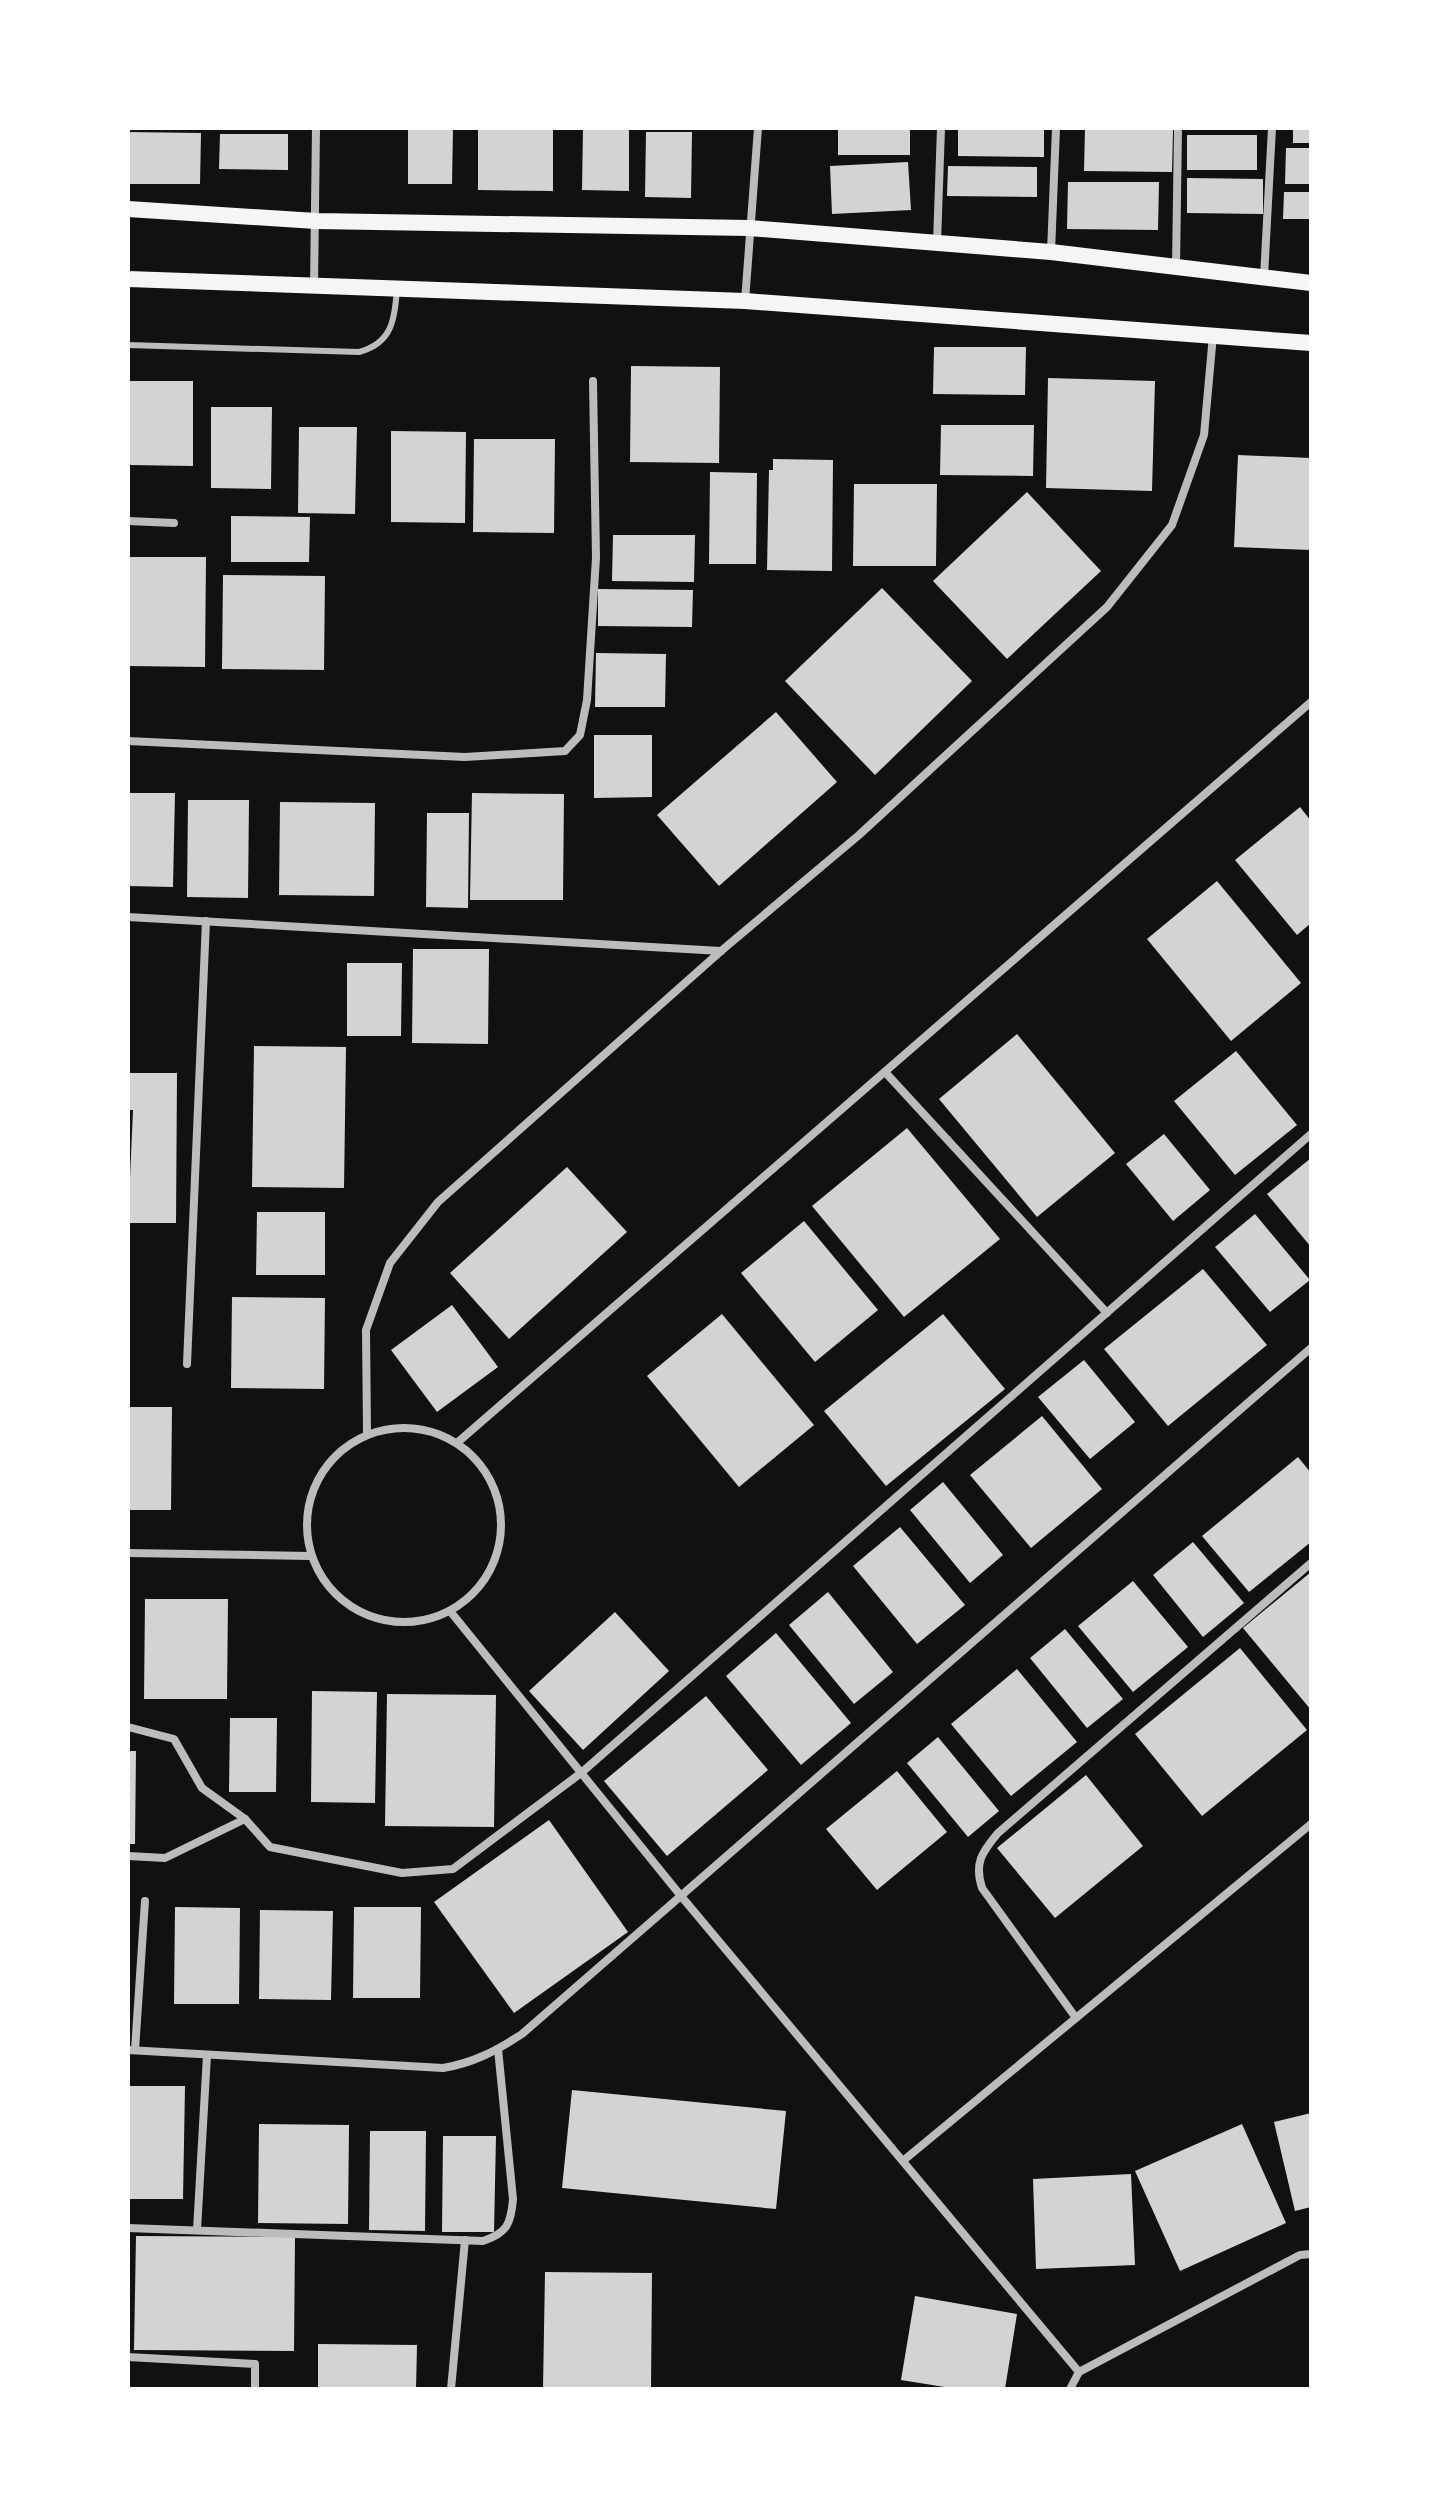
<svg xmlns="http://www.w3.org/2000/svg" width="1439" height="2517" viewBox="0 0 1439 2517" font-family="Signika,sans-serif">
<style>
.building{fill:#d3d3d3}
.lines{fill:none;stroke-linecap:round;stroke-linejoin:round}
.service{stroke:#bcbcbc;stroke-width:6}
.minor{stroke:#bcbcbc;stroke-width:8}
.secondary{stroke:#f5f5f5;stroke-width:16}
</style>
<rect width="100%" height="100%" fill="#111"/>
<g class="building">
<path d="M408 128H453L452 184H408Z"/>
<path d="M478 128H553V191L478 190Z"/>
<path d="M583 128H629V191L582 190Z"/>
<rect x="838" y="128" width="72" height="27"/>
<path d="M958 128H1044V157L958 156Z"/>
<path d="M1085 128 1173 129 1172 172 1084 171Z"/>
<rect x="1293" y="128" width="18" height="15"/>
<path d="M128 132 201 133 200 184H128Z"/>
<path d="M646 132H692L691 198 645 197Z"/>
<path d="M220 134H288V170L219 169Z"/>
<rect x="1187" y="135" width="70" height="35"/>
<path d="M1286 148H1311V184H1285Z"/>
<path d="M908 162 911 210 832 214 830 166Z"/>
<path d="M948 166 1037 167V197L947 196Z"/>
<path d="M1187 178 1263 179V214L1187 213Z"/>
<path d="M1068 182H1159L1158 230 1067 229Z"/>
<path d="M1284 192H1311V219H1283Z"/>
<path d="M934 347H1026L1025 395 933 394Z"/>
<path d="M631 366 720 367 719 463 630 462Z"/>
<path d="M1048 378 1155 381 1152 491 1046 488Z"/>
<path d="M128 381H193V466L128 465Z"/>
<path d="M211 407H272L271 489 211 488Z"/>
<path d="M941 425H1034L1033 476 940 475Z"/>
<path d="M299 427H357L355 514 298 513Z"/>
<path d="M391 431 466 432 465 523 391 522Z"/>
<path d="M474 439H555L554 533 473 532Z"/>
<path d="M1238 455 1311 458V550L1234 547Z"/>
<path d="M773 459 833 460 832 571 767 570 769 470H773Z"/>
<path d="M710 472 757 473 756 564H709Z"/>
<path d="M854 484H937L936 566H853Z"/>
<path d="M1027 492 1101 571 1007 659 933 581Z"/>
<path d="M231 516 310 517 309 562H231Z"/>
<path d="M613 535H695L694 582 612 581Z"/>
<path d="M128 557H206L205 667 128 666Z"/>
<path d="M223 575 325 576 324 670 222 669Z"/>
<path d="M882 588 972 681 875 775 785 681Z"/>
<path d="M598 589 693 590 692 627 598 626Z"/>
<path d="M596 653 666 654 665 707H595Z"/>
<path d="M776 712 837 782 719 886 657 815Z"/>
<path d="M594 735H652V797L594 798Z"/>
<path d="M128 793H175L173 887 128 886Z"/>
<path d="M472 793 564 794 563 900H470Z"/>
<path d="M188 800H249L248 898 187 897Z"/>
<path d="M280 802 375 803 374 896 279 895Z"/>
<path d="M1300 807 1311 821V923L1297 935 1235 860Z"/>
<path d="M427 813H469L468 908 426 907Z"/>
<path d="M1217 881 1301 983 1231 1041 1147 939Z"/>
<path d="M413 949H489L488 1044 412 1043Z"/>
<path d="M347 963H402L401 1036H347Z"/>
<path d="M1017 1034 1115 1153 1037 1217 939 1099Z"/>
<path d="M254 1046 346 1047 344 1188 252 1187Z"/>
<path d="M1236 1051 1297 1125 1235 1175 1174 1101Z"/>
<path d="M128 1073H177L176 1223H128L133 1110H128Z"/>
<path d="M907 1128 1000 1239 904 1317 812 1206Z"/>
<path d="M1164 1134 1210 1190 1173 1221 1126 1164Z"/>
<path d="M1311 1158V1247L1267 1194Z"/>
<path d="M567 1167 627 1232 509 1339 450 1273Z"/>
<path d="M257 1212H325V1275H256Z"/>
<path d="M1255 1214 1310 1280 1270 1312 1215 1247Z"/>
<path d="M804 1221 878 1310 815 1362 741 1273Z"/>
<path d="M1203 1269 1267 1345 1168 1426 1104 1349Z"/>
<path d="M232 1297 325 1298 324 1389 231 1388Z"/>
<path d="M452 1305 498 1367 437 1412 391 1350Z"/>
<path d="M722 1314 814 1425 739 1487 647 1376Z"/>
<path d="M943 1314 1005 1389 886 1486 824 1411Z"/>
<path d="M1084 1360 1135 1422 1090 1459 1038 1397Z"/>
<path d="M128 1407H172L171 1510H128Z"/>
<path d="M1042 1416 1102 1489 1031 1548 970 1475Z"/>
<path d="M1298 1457 1311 1473V1542L1249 1592 1202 1536Z"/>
<path d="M943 1482 1003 1555 970 1583 910 1510Z"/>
<path d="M900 1527 965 1605 917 1644 853 1566Z"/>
<path d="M1193 1542 1244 1603 1203 1637 1153 1575Z"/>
<path d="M1311 1572V1710L1243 1628Z"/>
<path d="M1133 1581 1188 1647 1133 1692 1078 1626Z"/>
<path d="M828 1592 893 1672 854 1704 789 1625Z"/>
<path d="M145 1599H228L227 1699H144Z"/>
<path d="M615 1612 669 1671 583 1750 529 1691Z"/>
<path d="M1065 1629 1123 1699 1087 1728 1030 1658Z"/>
<path d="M776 1633 851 1723 801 1765 726 1676Z"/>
<path d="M1240 1648 1307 1730 1202 1816 1135 1734Z"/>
<path d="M1017 1669 1077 1742 1011 1796 951 1724Z"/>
<path d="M312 1691 377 1692 375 1803 311 1802Z"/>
<path d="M387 1694 496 1695 494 1827 385 1826Z"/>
<path d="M706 1696 768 1770 667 1856 604 1781Z"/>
<path d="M230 1718H277L276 1792H229Z"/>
<path d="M938 1737 999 1811 968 1837 907 1763Z"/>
<path d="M128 1751H136L135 1844H128Z"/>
<path d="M897 1771 947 1832 877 1890 826 1829Z"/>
<path d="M1086 1775 1143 1846 1055 1918 997 1848Z"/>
<path d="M549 1820 628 1932 514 2013 434 1902Z"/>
<path d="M175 1907 240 1908 239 2004H174Z"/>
<path d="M354 1907H421L420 1998H353Z"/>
<path d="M260 1910 333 1911 331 2000 259 1999Z"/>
<path d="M128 2086H185L183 2199H128Z"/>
<path d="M572 2090 786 2111 776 2209 562 2188Z"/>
<path d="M1311 2113V2207L1295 2211 1274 2122Z"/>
<path d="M259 2124 349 2125 348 2224 258 2223Z"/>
<path d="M1242 2124 1286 2223 1180 2271 1135 2171Z"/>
<path d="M370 2131H426L425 2231 369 2230Z"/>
<path d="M443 2136H496L494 2232H442Z"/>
<path d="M1131 2174 1135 2265 1036 2269 1033 2179Z"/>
<path d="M136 2236 295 2237 294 2351 134 2350Z"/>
<path d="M545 2272 652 2273 651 2389H543Z"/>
<path d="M915 2296 1017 2314 1005 2389H957L901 2380Z"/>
<path d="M318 2344 417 2345 416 2389H318Z"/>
</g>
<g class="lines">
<path class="service" d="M128 345 359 352C392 343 394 321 397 290"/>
<g class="minor">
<path d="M937 243 941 128"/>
<path d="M1051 252 1056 128"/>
<path d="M1176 267 1178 128"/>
<path d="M1264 277 1272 128"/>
<path d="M314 287 316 128"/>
<path d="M745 301 758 128"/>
<path d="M128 521 174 523"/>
<path d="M128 741 465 757 565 751 580 735 587 700 596 558 593 381"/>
<path d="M128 917 721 951"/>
<path d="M885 1072 1107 1313"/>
<path d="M187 1364 206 921"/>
<circle cx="404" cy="1525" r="97"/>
<path d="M367 1434 366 1330 390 1263 438 1202 721 951 859 835 1107 607 1172 525 1204 435 1213 335"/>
<path d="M458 1442 1311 702"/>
<path d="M128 1553 310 1556"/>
<path d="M450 1611 681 1896 1079 2372"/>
<path d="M128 1727 174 1739 202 1788 245 1819 270 1847 402 1873 453 1869 581 1773 1311 1134"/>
<path d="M128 1856 165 1858 245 1819"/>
<path d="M1076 2018 982 1888C974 1863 982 1852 998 1833L1311 1563"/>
<path d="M128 2050 443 2068C473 2063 496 2051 522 2034L1311 1348"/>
<path d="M135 2050 145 1901"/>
<path d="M904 2160 1311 1824"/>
<path d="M128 2228 483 2241C507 2233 511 2224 513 2199L498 2049"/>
<path d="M197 2230 207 2055"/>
<path d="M128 2357 255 2364V2389"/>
<path d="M451 2389 465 2240"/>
<path d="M1070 2389 1079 2372 1300 2255 1311 2254"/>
</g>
<g class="secondary">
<path d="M128 209 316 221 749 228 1051 252 1311 283"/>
<path d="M128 279 745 301 1311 343"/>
</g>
</g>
<rect width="1439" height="2517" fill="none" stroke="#ffffff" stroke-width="260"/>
</svg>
